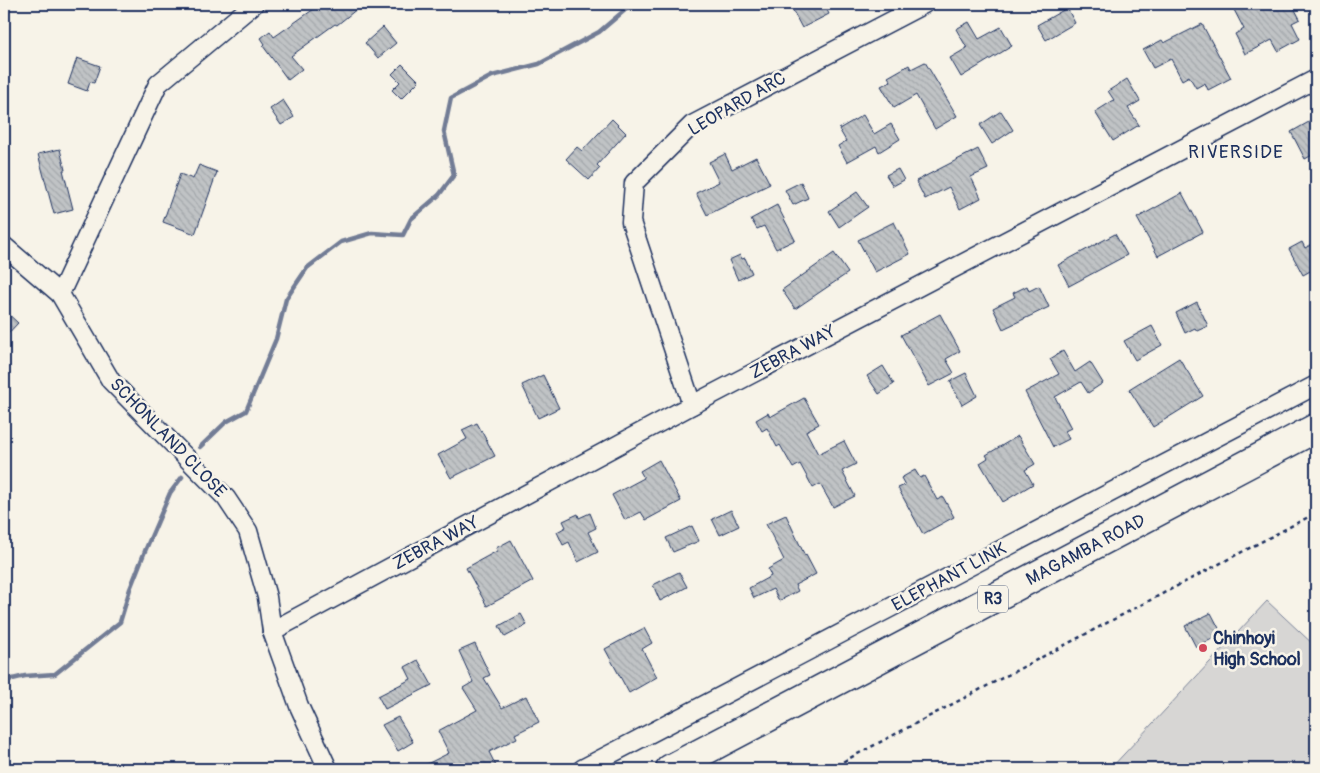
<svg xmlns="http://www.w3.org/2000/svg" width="1320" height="773" viewBox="0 0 1320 773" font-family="Pangolin,sans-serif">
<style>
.green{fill:#d7d6d4;stroke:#798299}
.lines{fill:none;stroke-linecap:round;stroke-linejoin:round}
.stream{stroke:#727c95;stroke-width:4.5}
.building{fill:url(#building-back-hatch);stroke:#1b2f5e}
.minor-casing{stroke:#1b2f5e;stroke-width:21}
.trunk-casing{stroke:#1b2f5e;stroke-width:31}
.path{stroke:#1b2f5e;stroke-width:2.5;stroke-dasharray:4 4;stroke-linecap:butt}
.minor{stroke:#f7f3e8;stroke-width:18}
.trunk{stroke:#f7f3e8;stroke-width:28}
.poi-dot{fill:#d1495b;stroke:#f7f3e8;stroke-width:2}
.labels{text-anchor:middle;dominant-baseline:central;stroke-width:5;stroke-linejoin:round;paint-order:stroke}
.shield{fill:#f7f3e8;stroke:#5d6a87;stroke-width:1}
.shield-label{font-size:16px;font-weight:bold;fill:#1b2f5e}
.street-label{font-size:18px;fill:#1b2f5e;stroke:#f7f3e8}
.poi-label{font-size:18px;font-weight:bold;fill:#1b2f5e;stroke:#f7f3e8;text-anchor:start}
.neighbourhood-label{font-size:19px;letter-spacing:1px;fill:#1b2f5e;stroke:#f7f3e8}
</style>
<defs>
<pattern id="building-back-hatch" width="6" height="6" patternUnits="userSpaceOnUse" patternTransform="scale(1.25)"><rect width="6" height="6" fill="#c0c3c5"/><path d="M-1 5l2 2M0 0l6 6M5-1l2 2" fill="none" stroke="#a4a8ac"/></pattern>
</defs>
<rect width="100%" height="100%" fill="#f7f3e8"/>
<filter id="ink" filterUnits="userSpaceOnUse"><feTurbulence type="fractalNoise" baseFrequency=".02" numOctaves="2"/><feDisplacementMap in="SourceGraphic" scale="10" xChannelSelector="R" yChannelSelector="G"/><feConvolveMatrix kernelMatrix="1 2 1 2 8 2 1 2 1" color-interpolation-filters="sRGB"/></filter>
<g filter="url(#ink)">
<path class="green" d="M1267 601 1316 647V769H1110Z"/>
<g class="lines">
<g class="stream">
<path d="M200 447 226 422 246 411 276 339 286 299 307 268 341 242 372 233 403 235 411 219 439 195 454 175 444 131 451 98 492 76 539 64 599 32 632 4"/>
<path d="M4 681 25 676 55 674 120 622 130 589 145 551 170 493 182 477"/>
</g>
</g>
<g class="building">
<path d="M321 4H363L337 25 335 24 291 56 302 69 288 80 263 46 265 44 261 38 270 31 274 37Z"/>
<path d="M808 4H824L829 14 802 28 793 11Z"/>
<path d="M1231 4H1292L1300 19 1292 23 1300 39 1278 51 1272 40 1245 54 1235 34 1244 29Z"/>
<path d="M1067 8 1075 23 1046 40 1037 25Z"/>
<path d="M969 22 979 39 1001 27 1012 46 961 77 950 58 967 48 956 29Z"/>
<path d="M1202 24 1231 78 1208 90 1205 83 1196 88 1189 76 1182 80 1171 59 1153 68 1143 50 1162 40 1164 43Z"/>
<path d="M383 27 396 43 378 58 365 43Z"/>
<path d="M77 58 100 66 94 83 90 82 87 91 68 84Z"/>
<path d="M925 62 957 116 935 129 916 95 894 108 881 86 891 81 888 77 909 65 911 69Z"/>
<path d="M402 64 419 81 401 99 392 90 400 82 392 74Z"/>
<path d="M1127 79 1140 101 1128 108 1139 125 1113 141 1095 112 1114 100 1108 91Z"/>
<path d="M283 100 294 117 281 125 270 109Z"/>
<path d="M1001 111 1013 130 992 144 980 125Z"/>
<path d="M863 115 874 134 891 124 900 139 879 152 876 146 847 162 838 146 846 141 839 129Z"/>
<path d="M1316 118V153L1305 159 1291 132Z"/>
<path d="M612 119 626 133 597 165 600 168 589 180 566 159 577 147 582 151Z"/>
<path d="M60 149 65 170H63L73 209 54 214 38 154Z"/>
<path d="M978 149 988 169 971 177 981 198 960 209 949 187 925 199 916 181Z"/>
<path d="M725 154 732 169 756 157 770 184 707 215 696 193 719 182 709 162Z"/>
<path d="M199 165 217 172 195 234 163 222 180 174 193 179Z"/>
<path d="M898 169 904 180 893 186 886 175Z"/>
<path d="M801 182 808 198 793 205 785 190Z"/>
<path d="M857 192 868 207 839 227 829 211Z"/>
<path d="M1182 193 1203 232 1158 256 1137 218Z"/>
<path d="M777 205 795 240 776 249 764 226 757 229 751 219Z"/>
<path d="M894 222 910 254 875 272 858 240Z"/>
<path d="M1115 234 1127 255 1069 286 1058 265Z"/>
<path d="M1302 242 1305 248 1316 242V268L1303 275 1289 249Z"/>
<path d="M834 253 848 273 795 309 782 290Z"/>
<path d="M740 255 742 259 745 258 752 273 738 280 729 260Z"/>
<path d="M1027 286 1029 291 1039 286 1049 307 1003 329 993 308 1015 297 1013 293Z"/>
<path d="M1197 302 1208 326 1197 331 1195 328 1185 333 1176 313Z"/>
<path d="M4 310 18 323 4 338Z"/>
<path d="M940 314 960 351 946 359 954 373 929 386 901 335Z"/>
<path d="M1152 326 1162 345 1135 360 1124 341Z"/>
<path d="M1063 351 1075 372 1090 362 1103 383 1088 393 1081 382 1055 397 1071 428 1065 431 1069 439 1053 447 1025 392 1059 374 1050 359Z"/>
<path d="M1179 358 1203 396 1153 427 1129 389Z"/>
<path d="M883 366 894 384 879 394 867 376Z"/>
<path d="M966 373 977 396 962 405 950 381Z"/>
<path d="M543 375 559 408 538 418 522 385Z"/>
<path d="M804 398 819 424 806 431 818 454 844 441 856 464 842 471 855 496 833 507 820 484 813 488 800 464 793 468 780 445 777 447 767 428 762 431 756 420 768 413 770 417Z"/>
<path d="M477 423 495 456 451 478 438 455 467 439 462 430Z"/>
<path d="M1018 436 1035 464 1025 470 1033 484 1003 502 980 463 988 458 986 455Z"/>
<path d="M659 460 681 501 646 520 641 512 625 520 612 495 644 478 640 471Z"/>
<path d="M915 470 920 478 924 476 937 500 943 497 954 517 923 534 898 488 905 485 901 478Z"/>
<path d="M731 510 739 526 720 535 712 519Z"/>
<path d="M590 513 596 528 588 532 598 552 578 562 569 542 563 545 557 532 566 527 563 521 578 514 579 518Z"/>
<path d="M786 515 805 556 806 555 816 574 795 585 798 591 779 601 773 589 754 598 749 588 771 576 768 569 784 560 766 524Z"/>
<path d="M692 526 699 541 673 552 666 538Z"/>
<path d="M511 540 533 581 487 606 466 568 497 551 496 548Z"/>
<path d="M679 572 687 587 660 601 653 585Z"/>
<path d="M1211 613 1222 634 1196 647 1185 626Z"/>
<path d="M521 614 527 625 505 637 499 626Z"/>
<path d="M644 628 652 643 642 649 657 677 629 693 605 649Z"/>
<path d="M475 644 490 675 484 678 502 708 526 696 539 722 515 734 517 738 489 752 496 766 489 769H417L449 753 438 731 477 710 463 688 473 682 459 651Z"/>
<path d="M418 660 432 685 385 709 378 696 411 679 405 667Z"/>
<path d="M398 717 413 742 398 751 382 725Z"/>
</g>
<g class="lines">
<g class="minor-casing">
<g id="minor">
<path d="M4 246 60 294 111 381 226 498 248 531 267 597 272 631 299 706 328 769"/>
<path d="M60 294 158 84 254 4"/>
<path d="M692 405 631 222 634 183 692 125 924 4"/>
<path d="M272 631 692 405 1316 79"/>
<path d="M582 769 1316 385"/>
</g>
</g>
<g class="trunk-casing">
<g id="trunk">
<path id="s1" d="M670 769 1316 428"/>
</g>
</g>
<path class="path" d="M829 769 1316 513"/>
<use href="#minor" class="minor"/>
<use href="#trunk" class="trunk"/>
</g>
</g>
<circle class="poi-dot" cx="1203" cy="648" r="5"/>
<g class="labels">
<rect class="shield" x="978" y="585.5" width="30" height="27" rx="4"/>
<g class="shield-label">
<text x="993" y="599">R3</text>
</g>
<g class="street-label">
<text transform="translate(737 104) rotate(-30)">LEOPARD ARC</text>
<text transform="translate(793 352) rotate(-28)">ZEBRA WAY</text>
<text transform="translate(168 438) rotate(46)">SCHONLAND CLOSE</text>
<text transform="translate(436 543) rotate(-28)">ZEBRA WAY</text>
<text stroke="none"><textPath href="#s1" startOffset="470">MAGAMBA ROAD</textPath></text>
<text transform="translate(949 577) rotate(-28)">ELEPHANT LINK</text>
</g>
<g class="poi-label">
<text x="1213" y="638">Chinhoyi<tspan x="1213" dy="21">High School</tspan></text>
</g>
<g class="neighbourhood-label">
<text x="1236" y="152">RIVERSIDE</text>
</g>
</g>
<rect width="1320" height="773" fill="none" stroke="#f7f3e8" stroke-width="20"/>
<rect x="10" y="10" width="1300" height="753" fill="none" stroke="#1b2f5e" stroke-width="2" filter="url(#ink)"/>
</svg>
